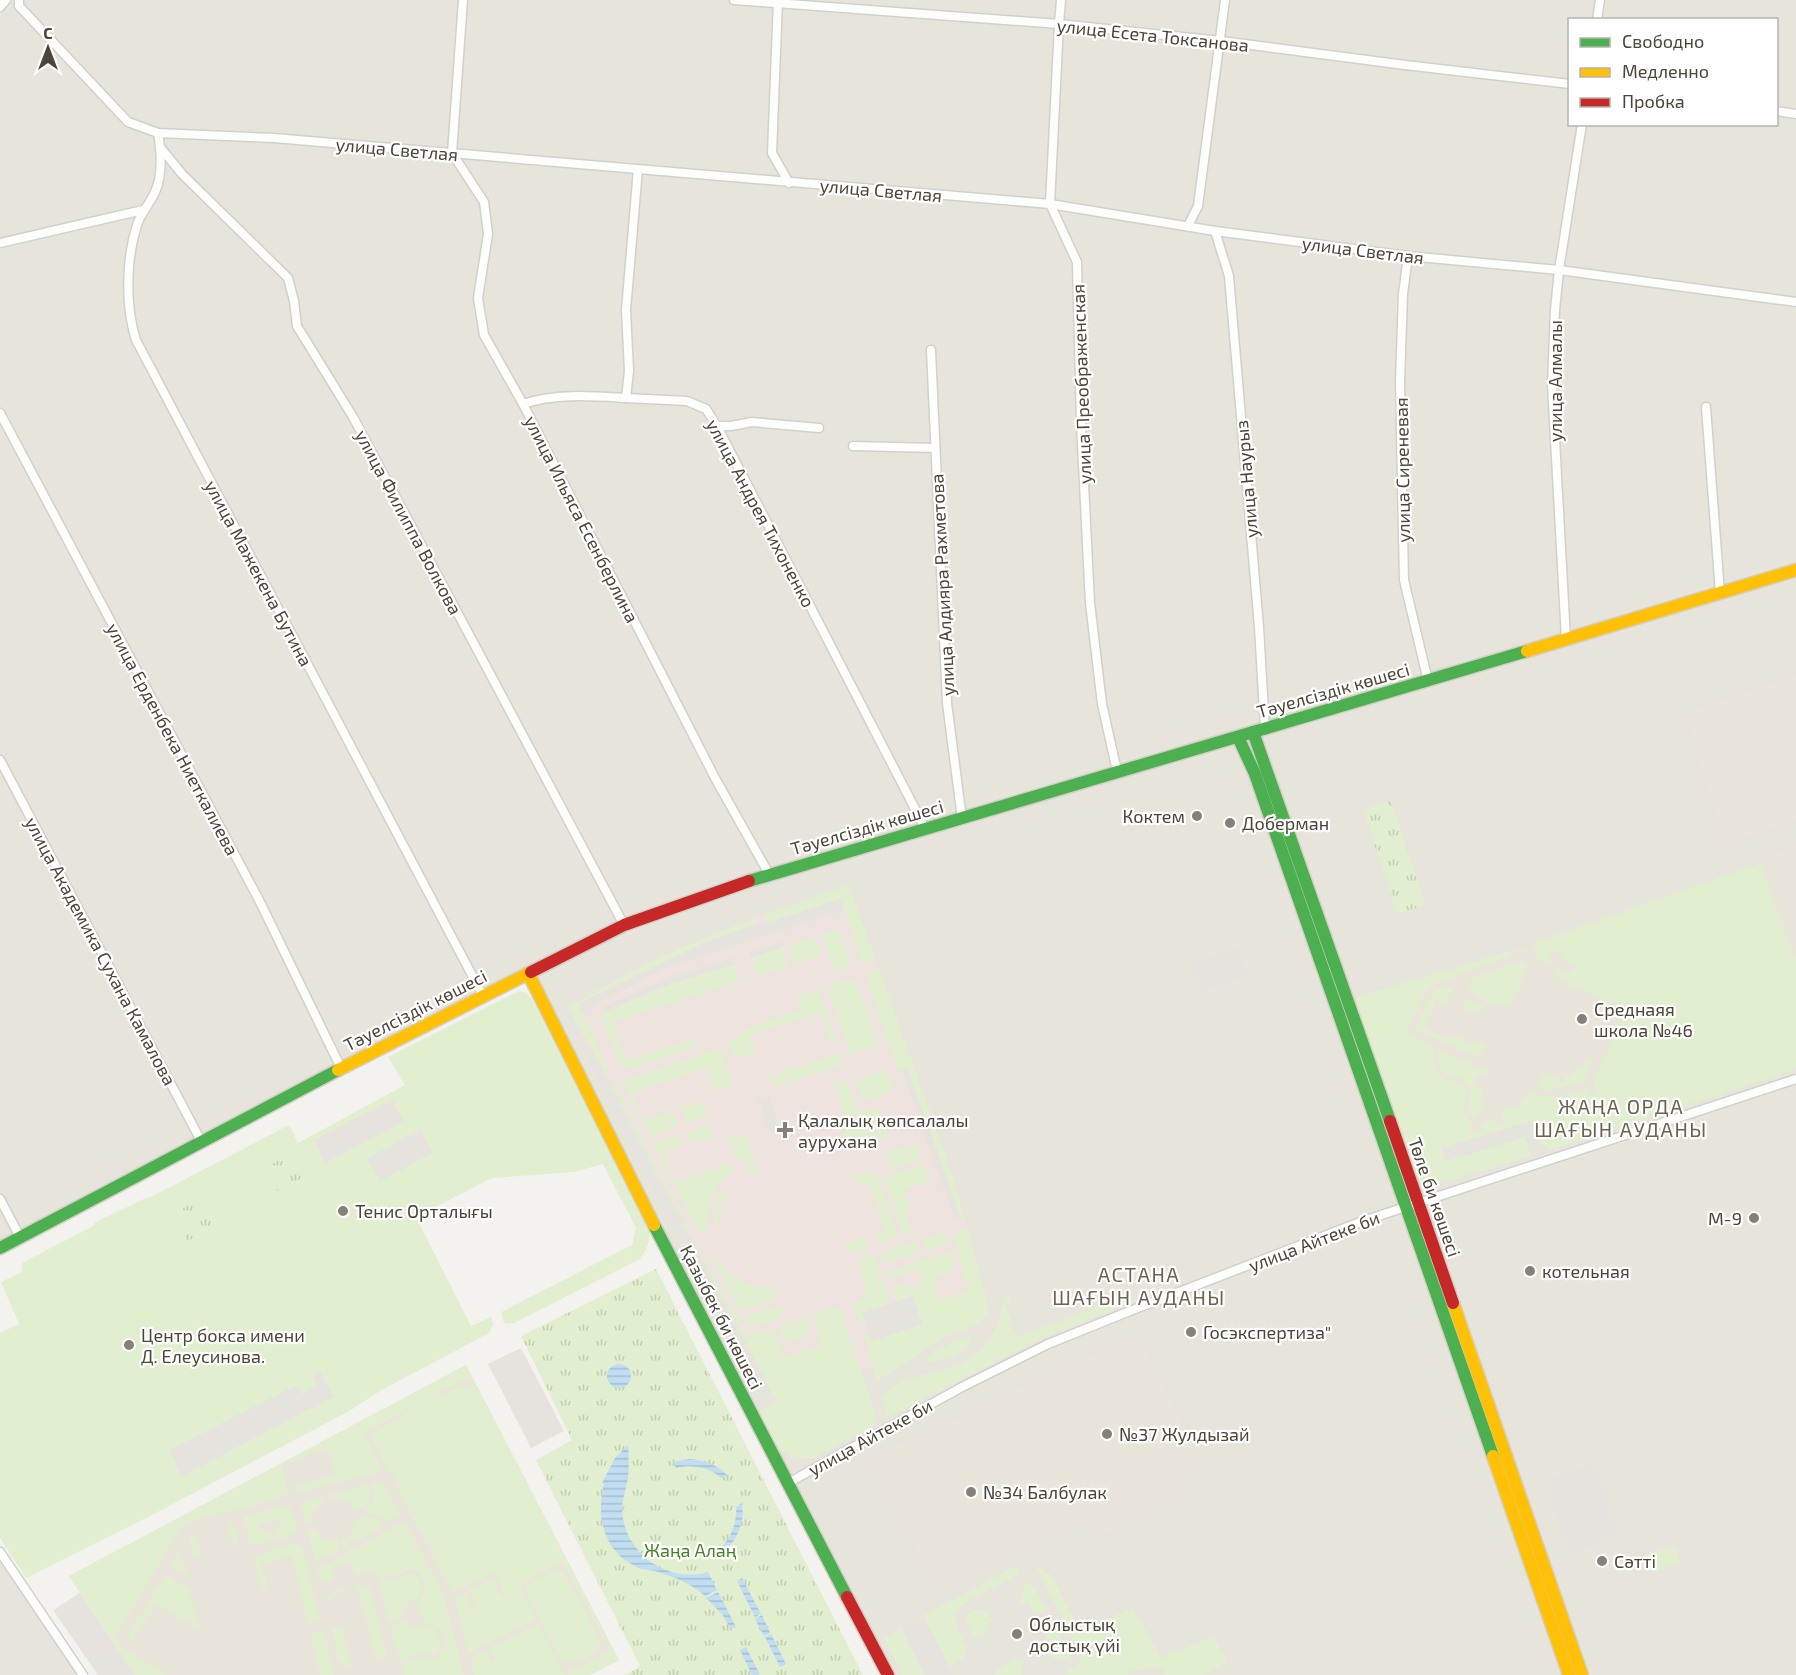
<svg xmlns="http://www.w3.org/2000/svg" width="1796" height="1675" viewBox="0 0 1796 1675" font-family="'Exo 2',sans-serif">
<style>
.residential{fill:#e7e4dc;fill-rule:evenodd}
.education{fill:#eae5da}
.medical{fill:#eee3df}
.green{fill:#e1eecf;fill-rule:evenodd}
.park{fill:url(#park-tufts)}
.parking{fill:#e6e3df}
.water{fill:url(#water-rules)}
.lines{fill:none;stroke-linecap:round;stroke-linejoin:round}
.street-casing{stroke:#d2d0cb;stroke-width:11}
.fast-casing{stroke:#d3cfc5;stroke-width:15}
.slow-casing{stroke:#d3cfc5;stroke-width:15}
.jam-casing{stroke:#d3cfc5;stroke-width:15}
.street{stroke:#fdfdfc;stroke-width:8}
.fast{stroke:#4caf50;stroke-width:12}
.slow{stroke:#ffc107;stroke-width:12}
.jam{stroke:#c62828;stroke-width:12}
.poi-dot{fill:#868178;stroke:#fff;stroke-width:2}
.labels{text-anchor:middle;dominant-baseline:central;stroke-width:4.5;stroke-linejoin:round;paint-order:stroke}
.street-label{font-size:18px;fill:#4b4439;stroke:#fff}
.poi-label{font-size:18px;fill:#4b4439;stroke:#fff;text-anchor:start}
.park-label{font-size:18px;fill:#4a7f2a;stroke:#fff}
.neighbourhood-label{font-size:20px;letter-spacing:1.5px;fill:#6e6250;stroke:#fff}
</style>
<defs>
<pattern id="park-tufts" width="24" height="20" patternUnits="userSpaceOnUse" patternTransform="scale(1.5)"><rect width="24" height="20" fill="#e1eecf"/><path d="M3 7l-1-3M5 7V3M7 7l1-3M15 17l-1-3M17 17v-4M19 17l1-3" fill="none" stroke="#c3cdb2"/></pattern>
<pattern id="water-rules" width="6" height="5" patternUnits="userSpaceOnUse" patternTransform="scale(1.5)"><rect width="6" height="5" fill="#c0ddf1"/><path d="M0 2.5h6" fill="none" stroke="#a6bfcf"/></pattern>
</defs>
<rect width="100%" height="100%" fill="#f4f2ee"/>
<g class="residential">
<path d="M0 0H1796V1675H1582L1253 732 1238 737 1569 1675H888L528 973 0 1248ZM1570 20H1776V124H1570Z"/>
<path d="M0 1552 83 1675H0Z"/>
</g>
<g class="education">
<path d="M1796 675V821L1725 844 1685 712Z"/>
<path d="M1796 845V961L1760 858Z"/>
<path d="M1722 877 1778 1043 1499 1125 1438 1145 1386 995Z"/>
<path d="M1136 1334 1172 1404 1200 1464H1167L1184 1494 1094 1538 1084 1519 940 1590 868 1460Z"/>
<path d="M466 1365 619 1660 590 1675H135L69 1576Z"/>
</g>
<path class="medical" d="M849 885 953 1176 988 1303 783 1414 609 1080 568 1007 659 957 759 916Z"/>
<g class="green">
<path d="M1761 863 1796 961V1067L1791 1071 1551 1150 1538 1142 1531 1121 1442 1149 1446 1161 1525 1137 1531 1156 1426 1188 1418 1182 1355 1003 1357 997 1511 951 1510 955 1506 958 1428 986 1406 1032 1435 1048C1432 1061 1434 1076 1448 1080 1455 1082 1461 1081 1465 1088 1469 1096 1463 1103 1463 1111L1471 1124 1474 1133 1483 1131 1481 1124 1497 1119 1499 1125 1504 1124 1501 1109C1515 1110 1523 1105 1529 1092 1552 1102 1563 1095 1586 1088L1589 1096 1596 1094 1593 1081 1622 1019V1011L1616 1005 1558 979 1555 974V968L1572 975 1576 965 1561 959 1562 954 1551 949 1548 954 1552 956 1548 965 1537 958 1531 944Z"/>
<path d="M849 885 876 960 865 963 861 960 840 899 772 921H767L764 915Z"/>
<path d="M755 918 756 923 754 925 704 943 579 1003 607 1067 605 1073 568 1007 659 957Z"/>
<path d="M834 930 838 931 841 934 850 963 848 967 834 972 822 934Z"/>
<path d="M814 937 821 955 795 964 789 945Z"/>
<path d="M784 947 789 966 757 976 751 958Z"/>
<path d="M1515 963H1523L1527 967V971L1512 1003 1508 1007C1498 1008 1470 995 1468 984L1472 978Z"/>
<path d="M735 964 740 979 738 982 613 1022 626 1060 695 1038 696 1043 693 1048 628 1069H625L620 1065 601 1017 602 1013 672 984Z"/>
<path d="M879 968 953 1176 965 1220 961 1218 907 1069 898 1072 867 980 868 972Z"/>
<path d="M850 979 857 983 878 1043V1044L854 1053 856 1060 850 1056 828 989 830 985Z"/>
<path d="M1443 986 1453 989 1446 1005 1436 1000 1424 1028 1450 1040 1452 1035 1472 1044 1474 1040 1486 1046 1480 1059 1415 1029 1432 992Z"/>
<path d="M815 990 819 992 822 998 835 1037 834 1044 831 1045 821 1013 751 1035 756 1052 734 1058 728 1041 740 1037 739 1031 801 1009 797 996Z"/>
<path d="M519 991 526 993 532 999 649 1231C650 1243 647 1250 640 1259L514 1323 506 1324 503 1321 501 1312 632 1245 636 1228 603 1164 574 1172 492 1178 416 1217 471 1326 491 1317 493 1324 489 1333 380 1391 351 1410 148 1517 26 1578 0 1538V1333L19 1324 1 1282 22 1272V1263L95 1225 94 1223 148 1197 149 1198 289 1125 298 1143 405 1085 388 1057Z"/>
<path d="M1467 997 1483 1005 1479 1015 1462 1007Z"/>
<path d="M721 1047 733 1085 714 1091 706 1068 634 1092 643 1121 672 1111 677 1126 655 1135 649 1134 625 1089 626 1080Z"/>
<path d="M1439 1050 1486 1071V1074H1476L1474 1079 1475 1085 1481 1088 1485 1109 1478 1112 1474 1118 1467 1109C1468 1101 1472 1094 1468 1086 1462 1072 1430 1080 1439 1050Z"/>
<path d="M835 1055H841L843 1062 840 1066 778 1086H775L770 1082 771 1077 775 1074Z"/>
<path d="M1587 1058 1594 1061 1584 1081 1548 1091 1536 1088 1543 1073 1563 1082 1566 1075 1571 1077 1577 1066 1582 1068Z"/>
<path d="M882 1070 886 1071C891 1075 895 1085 892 1091L868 1100 863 1099 856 1085 857 1081Z"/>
<path d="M843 1080 848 1084 857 1109 861 1112 873 1109 879 1110 888 1136 872 1141 869 1133 839 1143 845 1127 848 1125 834 1082Z"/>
<path d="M611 1083 615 1084 691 1233 690 1236Z"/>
<path d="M703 1101 707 1116 686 1124 681 1108Z"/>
<path d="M707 1125 711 1128 714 1136 692 1144 688 1132Z"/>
<path d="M679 1134 683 1147 663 1153 673 1182 731 1163 734 1172C713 1185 707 1207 708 1230L699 1233 654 1147 657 1142Z"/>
<path d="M745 1134 758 1173 750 1175 744 1159 737 1161 729 1139Z"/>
<path d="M914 1143 918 1146 922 1159 892 1169 886 1152Z"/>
<path d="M924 1164 930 1182 905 1189 911 1207 905 1210 912 1233 903 1236 884 1177Z"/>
<path d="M865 1173 878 1175 898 1238 879 1244 876 1234 884 1230 869 1184 864 1185 851 1177Z"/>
<path d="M725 1189 727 1193 720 1210 718 1225 715 1227 713 1225 715 1210 723 1190Z"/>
<path d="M967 1228 988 1303C990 1312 988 1318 980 1323 970 1330 956 1333 945 1337 928 1345 916 1357 901 1366 893 1372 885 1374 877 1381L864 1337 869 1333 872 1341 912 1296 897 1302 892 1286 904 1282 907 1289 922 1283 917 1270 890 1279 888 1272 950 1250 955 1270 935 1278 941 1299 968 1291 953 1237 956 1231Z"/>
<path d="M937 1233 944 1234 948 1244 926 1251 922 1239Z"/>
<path d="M865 1237 869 1248C859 1251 850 1255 844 1244Z"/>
<path d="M915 1241 920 1253 885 1264 881 1252Z"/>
<path d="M695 1245H697L748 1336 773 1328 783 1357 821 1345 812 1315 833 1308 841 1310 878 1423 813 1458C778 1461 771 1439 757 1413L777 1402Z"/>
<path d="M875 1254 890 1304 863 1313 866 1322 862 1323 858 1320 853 1305 854 1301 864 1297 866 1294 859 1262 861 1259Z"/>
<path d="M716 1256C729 1276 748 1289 773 1287L778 1299 741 1312 712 1258Z"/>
<path d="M1008 1294 1011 1302 1005 1305 1017 1337 1122 1297 1124 1305 1036 1341 887 1418 882 1399C894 1373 947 1374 969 1360 985 1350 995 1334 1000 1316 1003 1308 1001 1300 1008 1294Z"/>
<path d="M780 1305 782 1318 755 1327 749 1326 743 1316Z"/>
<path d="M807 1317 812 1334 783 1343 778 1326Z"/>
<path d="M968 1337 971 1339C965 1356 943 1363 926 1361 931 1350 957 1341 968 1337Z"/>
<path d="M466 1365 619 1660 590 1675H474L470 1658 487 1650 488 1656 490 1655 492 1661 494 1660 495 1657 492 1655 489 1649 538 1623 565 1674 610 1651 563 1562 519 1586 536 1619 469 1653 454 1598 466 1592 470 1605H472L474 1610H476L478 1606 469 1590 493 1579 497 1587 496 1589 502 1596 505 1595 500 1586 502 1585 496 1578 503 1574 488 1576 452 1593 430 1550 435 1548 433 1545 428 1548 423 1536 428 1534 427 1532 421 1534 412 1517 417 1514 416 1511 410 1513 393 1479 398 1477 396 1473 391 1476 370 1435 401 1417 412 1407 363 1433 383 1471 299 1493 297 1492 295 1486 335 1475 328 1450 325 1448 289 1464 288 1460ZM468 1379 472 1386 466 1389 463 1385 436 1397 427 1399Z"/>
<path d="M281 1464 288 1493 287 1496 183 1524 116 1636 118 1645 168 1675H135L69 1576Z"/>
<path d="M378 1482 386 1486 402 1515 387 1523 380 1517 367 1514 365 1511C374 1503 376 1495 371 1484Z"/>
<path d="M368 1484C374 1498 369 1508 354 1511 350 1501 342 1497 332 1499L330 1495Z"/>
<path d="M326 1496 327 1500C316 1504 311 1511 313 1523L305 1524 301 1507 304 1506 303 1502Z"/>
<path d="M290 1504 297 1527 295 1534 275 1540 272 1530 280 1527 278 1519 260 1524 262 1532 270 1530 273 1541 256 1545 250 1543 244 1524V1517Z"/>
<path d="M366 1517 377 1519 384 1525 343 1548 342 1540C351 1537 355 1529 356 1519Z"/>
<path d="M232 1521C236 1527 239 1537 238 1544L233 1546 227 1523Z"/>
<path d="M405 1521 445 1598 464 1675H400L403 1674 400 1664 420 1656 427 1659 438 1658C443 1647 449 1640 439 1628L424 1624 416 1602C430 1593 426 1570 408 1570 401 1571 397 1576 390 1577L388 1575 384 1576 383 1579H378L375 1570 356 1575 352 1562 333 1567 334 1571 332 1572 334 1580 324 1582 319 1578 317 1570Z"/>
<path d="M314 1528C319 1539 326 1543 338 1541L339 1551 315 1563 307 1529Z"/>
<path d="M192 1534 196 1535 201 1554 194 1556 189 1537Z"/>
<path d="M294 1544H299L303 1549 321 1621 308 1625 291 1556 262 1563 268 1589 262 1590 254 1561 255 1556Z"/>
<path d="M1675 1545 1681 1563 1651 1573 1645 1555Z"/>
<path d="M179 1550 187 1577 174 1568 171 1565Z"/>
<path d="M1036 1566 1050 1574 1082 1632 1133 1607 1161 1658 1213 1636 1228 1662 1204 1675H1165L1160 1667 1127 1672 1128 1675H1062L1079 1664 1081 1655Z"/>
<path d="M1017 1567 1020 1572 1017 1575 962 1605C946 1619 963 1636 968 1651L964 1658 949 1666 923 1616 1010 1569Z"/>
<path d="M559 1570 564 1573 600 1639C601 1654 572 1668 560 1660L527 1594 526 1588C532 1580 549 1572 559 1570Z"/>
<path d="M405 1574C411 1573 417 1574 420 1580L419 1583 422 1585C422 1604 403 1596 403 1617L389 1622 379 1582 397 1579Z"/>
<path d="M164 1576H169L189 1589 200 1629 156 1604 132 1643 129 1640 128 1635Z"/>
<path d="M1028 1582 1033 1585 1047 1609 1037 1614 1036 1612H1033L1028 1602 1019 1606 1024 1585Z"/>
<path d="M363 1585 368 1586 371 1588 387 1652 386 1656 375 1659 357 1588 334 1594 335 1599 326 1601V1596L330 1593Z"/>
<path d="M979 1609 985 1611 994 1620 987 1624 990 1630 978 1637 971 1634 965 1620 968 1614Z"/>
<path d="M404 1620 410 1626 431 1627 440 1634 438 1636 439 1639 442 1641C440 1652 431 1659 420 1653L399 1661 390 1625Z"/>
<path d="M342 1626 351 1661 352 1666C335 1667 335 1641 332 1628Z"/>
<path d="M901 1628 925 1675H902L885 1640 886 1637Z"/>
<path d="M1057 1629 1070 1657 1069 1660C1059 1661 1045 1656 1041 1647L1049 1643 1045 1635Z"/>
<path d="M324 1631 335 1675H320L310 1634Z"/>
<path d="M1015 1660 1024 1663 1022 1675H994L998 1670Z"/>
</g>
<g class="park">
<path d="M1391 801 1426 905 1397 914 1363 809Z"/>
<path d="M296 1151 304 1170 300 1179 276 1191 264 1168Z"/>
<path d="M207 1196 221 1224 187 1241 173 1213Z"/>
<path d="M656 1269 863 1675H625L640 1666 536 1460 572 1440 521 1336Z"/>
</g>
<g class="parking">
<path d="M840 899 844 910 662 970 582 1011 579 1003 704 943 754 925 772 921Z"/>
<path d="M782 941 784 947 751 958 749 952Z"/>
<path d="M1238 947 1248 976 1201 993 1191 963Z"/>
<path d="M733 957 735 964 671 984 605 1011 603 1007 669 977Z"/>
<path d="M569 1013 770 1395 761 1400 566 1015Z"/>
<path d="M907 1069 961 1218 955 1220 902 1071Z"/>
<path d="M769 1095 780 1129 770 1132 758 1099Z"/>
<path d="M392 1100 404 1121 325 1163 314 1140Z"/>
<path d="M1532 1121 1535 1133 1445 1161 1442 1148Z"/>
<path d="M421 1129 433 1153 380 1181 367 1159Z"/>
<path d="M913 1296 922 1324 872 1341 862 1313Z"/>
<path d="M521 1348 564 1431 531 1448 488 1364Z"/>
<path d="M321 1372 333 1397 182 1476 169 1450 297 1385 302 1394 317 1386 313 1376Z"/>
<path d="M1596 1462 1619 1536 1570 1555 1545 1479Z"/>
<path d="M80 1593 135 1675H98L53 1610Z"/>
<path d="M923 1616 952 1672 953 1675H925L901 1628Z"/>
</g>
<g class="water">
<circle cx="619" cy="1376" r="12"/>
<path d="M628 1445C629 1456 629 1467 628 1478 626 1489 622 1499 622 1510 624 1553 667 1584 708 1572L717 1590 705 1596C691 1583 674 1577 655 1571 651 1570 646 1570 642 1569 605 1556 595 1519 604 1484L602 1483 615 1458Z"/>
<path d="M689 1459C704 1460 718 1465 728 1476L721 1478C709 1467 692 1464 676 1468L673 1462Z"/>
<path d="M742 1503C745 1524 737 1540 722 1554L719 1549C732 1538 737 1522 736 1507Z"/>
<path d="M742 1578 761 1614 755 1617 737 1581Z"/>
<path d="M718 1592 736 1627 731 1629 722 1614 706 1598Z"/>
<path d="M762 1615 770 1633 764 1636 755 1619Z"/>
<path d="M771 1634 786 1664 780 1667 765 1637Z"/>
<path d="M746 1647 760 1675H752L740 1650Z"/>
</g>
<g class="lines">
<g class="street-casing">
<g id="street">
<path d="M19 0V6L128 122 158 133 274 138 1050 204 1215 231 1408 256 1559 270 1796 302"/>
<path d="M463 0 452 153 484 202 488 234 478 298 484 335 523 404 715 778 769 874"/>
<path d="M734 0 1059 24 1221 41 1405 65 1570 84"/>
<path d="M778 0 772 153 789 183"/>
<path d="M1061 0 1059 24 1050 204 1077 262 1081 424 1090 603 1102 704 1117 771"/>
<path d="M0 7 6 0"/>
<path d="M1597 20 1600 0"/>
<path d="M1776 111 1796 114"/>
<path d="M158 133C161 151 163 175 155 192 150 204 141 212 137 225 126 259 125 306 136 340L483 996"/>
<path d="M160 147 182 174 288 278 294 301 297 326 353 417 624 925"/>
<path d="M638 169 626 310 629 371 626 398 687 401 706 409 717 426 926 830"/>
<path d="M1188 226 1198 206 1225 0"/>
<path d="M1215 231 1229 276 1259 627 1265 729"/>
<path d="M0 243 143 210"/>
<path d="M1408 256 1403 294 1400 381 1404 580 1428 681"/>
<path d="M931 350 947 703 962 819"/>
<path d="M523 404C555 393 592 396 626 398"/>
<path d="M1706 407 1720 593"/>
<path d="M0 413 260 902 341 1068"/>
<path d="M717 426H731L752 422 819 428"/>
<path d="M853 446 935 448"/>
<path d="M1566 639 1552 385 1555 310 1559 270 1582 124"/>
<path d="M0 760 201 1141"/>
<path d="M0 1199 20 1237"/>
<path d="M788 1483 962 1387 1048 1344 1135 1309 1363 1221 1796 1079"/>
<path d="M0 1552 83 1675"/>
</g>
</g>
<g class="fast-casing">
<g id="fast">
<path d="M1253 732 1390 1121"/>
<path d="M1238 737 1255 774 1493 1456"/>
<path d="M749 881 1527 651"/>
<path d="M654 1225 847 1597"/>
<path d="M0 1248 338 1070"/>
</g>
</g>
<g class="slow-casing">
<g id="slow">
<path d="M1527 651 1796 570"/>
<path d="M528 973 654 1225"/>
<path d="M338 1070 531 972"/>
<path d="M1453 1303 1582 1675"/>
<path d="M1493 1456 1569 1675"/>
</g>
</g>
<g class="jam-casing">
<g id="jam">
<path d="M531 972 624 925 749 881"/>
<path d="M1390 1121 1453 1303"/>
<path d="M847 1597 888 1675"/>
</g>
</g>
<use href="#street" class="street"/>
<use href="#fast" class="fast"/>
<use href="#slow" class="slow"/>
<use href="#jam" class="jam"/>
</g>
<g class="poi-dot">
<circle cx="1197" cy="816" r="6"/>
<circle cx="1230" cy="823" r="6"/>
<circle cx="1582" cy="1019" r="6"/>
<path d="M782 1121h6v6h6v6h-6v6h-6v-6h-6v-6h6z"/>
<circle cx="343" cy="1211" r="6"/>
<circle cx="1754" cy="1218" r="6"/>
<circle cx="1530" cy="1271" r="6"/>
<circle cx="1191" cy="1332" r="6"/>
<circle cx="129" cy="1345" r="6"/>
<circle cx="1107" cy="1434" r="6"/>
<circle cx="971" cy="1492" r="6"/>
<circle cx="1602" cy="1561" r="6"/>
<circle cx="1017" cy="1634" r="6"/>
</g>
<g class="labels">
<g class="street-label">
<text transform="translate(1153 35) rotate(6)">улица Есета Токсанова</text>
<text transform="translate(397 149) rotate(5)">улица Светлая</text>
<text transform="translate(881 190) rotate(5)">улица Светлая</text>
<text transform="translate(1363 250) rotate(7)">улица Светлая</text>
<text transform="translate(1555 381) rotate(-90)">улица Алмалы</text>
<text transform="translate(1081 384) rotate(-92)">улица Преображенская</text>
<text transform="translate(1402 470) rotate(-91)">улица Сиреневая</text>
<text transform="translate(1246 479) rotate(-95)">улица Наурыз</text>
<text transform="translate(761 513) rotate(62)">улица Андрея Тихоненко</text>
<text transform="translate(582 519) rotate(63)">улица Ильяса Есенберлина</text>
<text transform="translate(409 522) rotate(62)">улица Филиппа Волкова</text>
<text transform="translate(259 573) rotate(62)">улица Мажекена Бутина</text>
<text transform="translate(942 585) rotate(-93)">улица Алдияра Рахметова</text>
<text transform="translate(1333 690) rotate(-16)">Тәуелсіздік көшесі</text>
<text transform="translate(173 739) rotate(62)">улица Ерденбека Ниеткалиева</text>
<text transform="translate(867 827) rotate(-16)">Тәуелсіздік көшесі</text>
<text transform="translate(101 951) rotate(62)">улица Академика Сухана Камалова</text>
<text transform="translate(415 1010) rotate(-27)">Тәуелсіздік көшесі</text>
<text transform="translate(1435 1197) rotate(71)">Төле би көшесі</text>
<text transform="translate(1314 1241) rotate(-21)">улица Айтеке би</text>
<text transform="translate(722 1317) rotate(63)">Қазыбек би көшесі</text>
<text transform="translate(870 1437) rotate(-29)">улица Айтеке би</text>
</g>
<g class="poi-label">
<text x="1185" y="816" text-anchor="end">Коктем</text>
<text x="1242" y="823">Доберман</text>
<text x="1594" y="1009">Среднаяя<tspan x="1594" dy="21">школа №46</tspan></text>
<text x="798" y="1120">Қалалық көпсалалы<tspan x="798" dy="21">аурухана</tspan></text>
<text x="355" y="1211">Тенис Орталығы</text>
<text x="1742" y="1218" text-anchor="end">M-9</text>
<text x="1542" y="1271">котельная</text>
<text x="1203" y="1332">Госэкспертиза"</text>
<text x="141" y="1335">Центр бокса имени<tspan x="141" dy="21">Д. Елеусинова.</tspan></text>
<text x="1119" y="1434">№37 Жулдызай</text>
<text x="983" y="1492">№34 Балбулак</text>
<text x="1614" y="1561">Cәтті</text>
<text x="1029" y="1624">Облыстық<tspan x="1029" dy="21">достық үйі</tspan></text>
</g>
<g class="park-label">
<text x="690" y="1550">Жаңа Алаң</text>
</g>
<g class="neighbourhood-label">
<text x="1621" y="1106">ЖАҢА ОРДА<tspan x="1621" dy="23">ШАҒЫН АУДАНЫ</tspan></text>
<text x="1139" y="1274">АСТАНА<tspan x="1139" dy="23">ШАҒЫН АУДАНЫ</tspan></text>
</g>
</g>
<rect x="1568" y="18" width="210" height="108" fill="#ffffff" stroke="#b7b4b0" stroke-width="1.5"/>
<rect x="1580" y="38" width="30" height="9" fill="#4caf50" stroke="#b7b4b0" stroke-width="1.5"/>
<text x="1622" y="48" font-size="18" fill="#4b4439">Свободно</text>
<rect x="1580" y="68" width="30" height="9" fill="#ffc107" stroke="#b7b4b0" stroke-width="1.5"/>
<text x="1622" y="78" font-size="18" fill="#4b4439">Медленно</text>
<rect x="1580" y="98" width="30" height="9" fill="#c62828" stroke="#b7b4b0" stroke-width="1.5"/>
<text x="1622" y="108" font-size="18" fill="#4b4439">Пробка</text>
<g transform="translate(48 48)" stroke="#ffffff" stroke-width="4.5" paint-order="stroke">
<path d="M0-4.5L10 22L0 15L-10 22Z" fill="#4b4439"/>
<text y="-9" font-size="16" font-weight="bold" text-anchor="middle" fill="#4b4439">С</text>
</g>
</svg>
